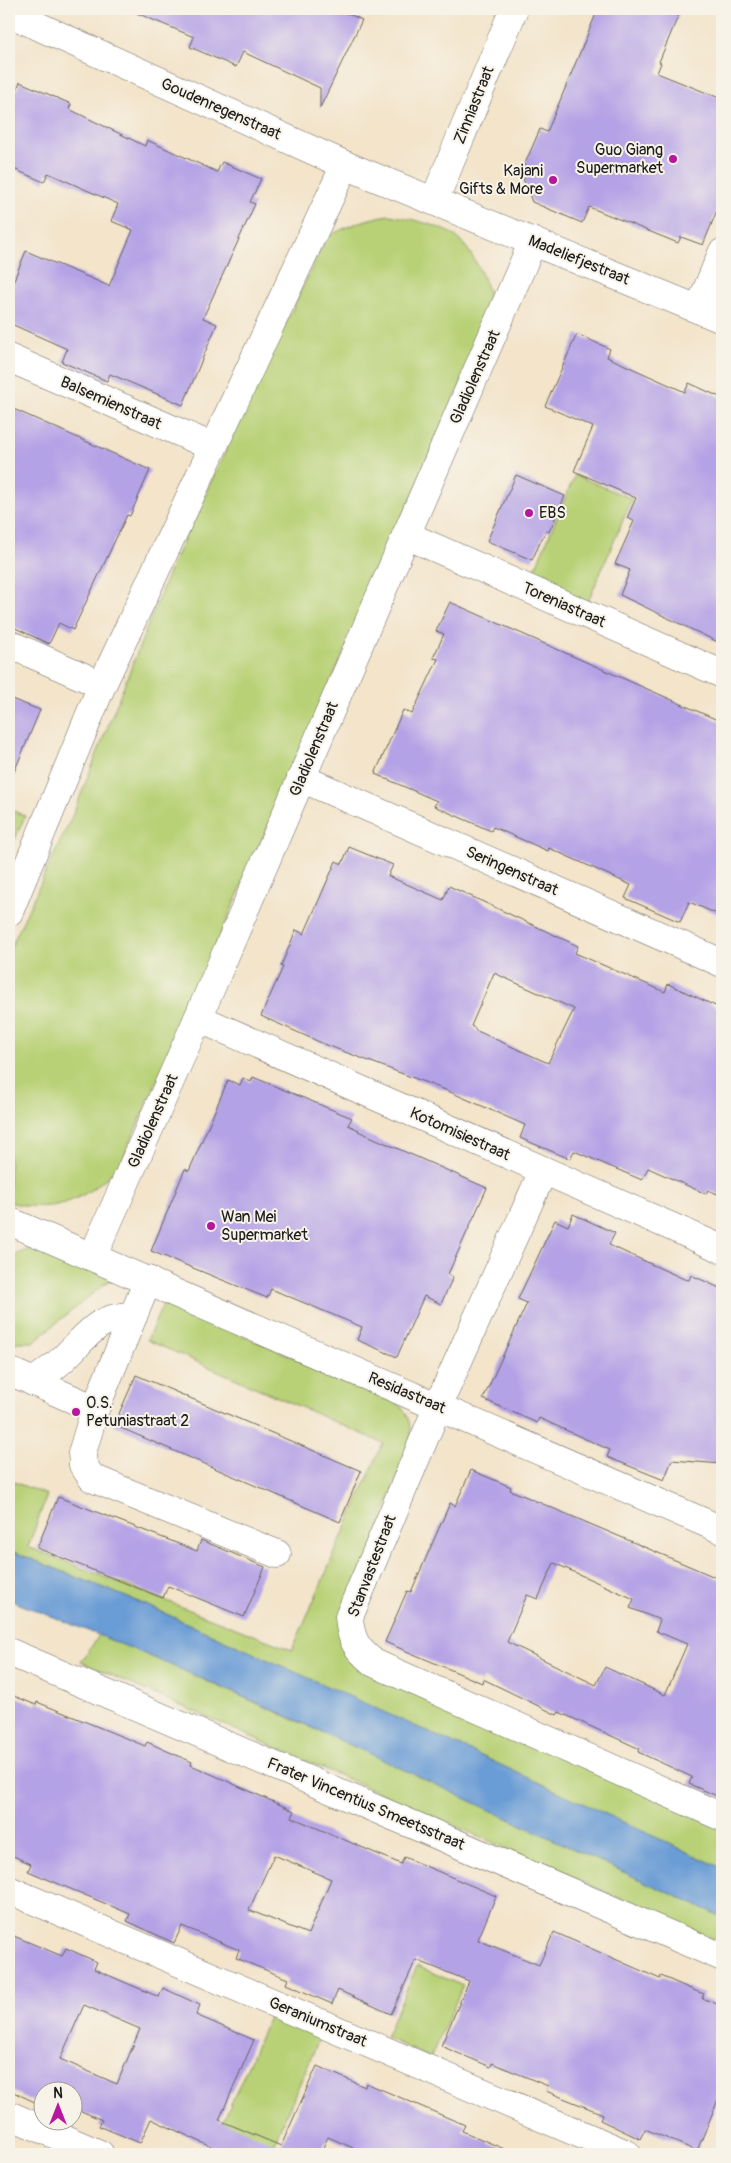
<svg xmlns="http://www.w3.org/2000/svg" width="731" height="2163" viewBox="0 0 731 2163" font-family="Pangolin,sans-serif">
<style>
.green{fill:#b8d176;stroke:#6a7649}
.water{fill:#6a9cd5;stroke:#435c78}
.building{fill:#b4a2e6;fill-rule:evenodd}
.lines{fill:none;stroke-linecap:round;stroke-linejoin:round}
.minor-casing{stroke:#676259;stroke-width:29}
.minor{stroke:#fff;stroke-width:28}
.poi-dot{fill:#b5179e;stroke:#f7f3e8;stroke-width:2}
.labels{text-anchor:middle;dominant-baseline:central;stroke-width:4;stroke-linejoin:round;paint-order:stroke}
.street-label{font-size:16px;fill:#1c1c1c;stroke:#f7f3e8}
.poi-label{font-size:16px;fill:#1c1c1c;stroke:#f7f3e8;text-anchor:start}
</style>
<rect width="100%" height="100%" fill="#f7f3e8"/>
<filter id="ink" filterUnits="userSpaceOnUse"><feTurbulence type="fractalNoise" baseFrequency=".02" numOctaves="2"/><feDisplacementMap in="SourceGraphic" scale="10" xChannelSelector="R" yChannelSelector="G"/><feConvolveMatrix kernelMatrix="1 2 1 2 8 2 1 2 1" color-interpolation-filters="sRGB"/></filter>
<filter id="wash" filterUnits="userSpaceOnUse"><feTurbulence type="fractalNoise" baseFrequency=".0096" numOctaves="4" result="noise"/><feDisplacementMap in="SourceGraphic" scale="20" xChannelSelector="R" yChannelSelector="G"/><feGaussianBlur stdDeviation="1.12" result="paint"/><feColorMatrix in="noise" values="0 0 0 0 0 0 0 0 0 0 0 0 0 0 0 0 0 1.4 0 .05"/><feComposite in="paint" operator="in"/></filter>
<g filter="url(#wash)">
<rect width="100%" height="100%" fill="#f3e4ca"/>
<g class="green">
<path d="M389 215C405 217 442 226 455 236 471 247 490 286 490 305 490 311 488 318 487 324L120 1165C86 1199 57 1215 9 1202V951L74 812 171 567 326 238C346 226 365 219 389 215Z"/>
<path d="M575 475 632 499 588 602 531 578Z"/>
<path d="M9 809 25 816 9 853Z"/>
<path d="M30 1249 49 1251 112 1278 33 1342H17L9 1349V1257Z"/>
<path d="M164 1302 396 1401C407 1413 412 1421 411 1437L342 1636 722 1830V1868L151 1607 9 1550V1480L47 1495 28 1547 292 1650 383 1443 147 1340Z"/>
<path d="M100 1634 419 1775 722 1917V1943L81 1662Z"/>
<path d="M417 1966 463 1986 430 2058 385 2037Z"/>
<path d="M270 2015 320 2037 269 2154H209Z"/>
</g>
<path class="water" d="M9 1550 151 1607 486 1758 722 1868V1917C485 1811 253 1692 9 1600Z"/>
<g id="blocks">
<g class="building">
<path d="M127 9H338L362 20 320 108V88L243 52 236 67 190 47 194 37Z"/>
<path d="M598 9H681L659 62 661 63 657 73 722 99V198L703 245 681 237 678 243 589 207 582 223 532 202 521 173 540 129 547 132Z"/>
<path d="M20 82 71 104 69 109 145 146 147 140 217 172 222 162 261 179 250 202 255 204 203 318 217 324 183 405 110 374 107 381 62 362 67 349 9 323V292L26 251 109 286 133 230 111 221 118 204 48 173 44 182 9 167V107Z"/>
<path d="M577 334 610 349 607 357 685 392 689 383 722 398V644L620 595 630 570 615 564 634 521 627 518 636 498 574 471 593 427 545 406Z"/>
<path d="M9 407 150 470 130 516 127 515 73 630 59 623 49 644 9 625Z"/>
<path d="M516 475 565 496 549 532 546 530 532 560 487 541Z"/>
<path d="M450 602 722 722V916L689 902 680 922 625 898 631 885 549 848 548 851 493 827 491 831 434 806 437 801 375 774 403 710 412 714 438 659 433 658 444 634 436 631Z"/>
<path d="M9 698 40 710 9 784Z"/>
<path d="M349 847 393 865 388 876 443 900 449 886 578 946 575 953 665 992 668 984 722 1009V1196L708 1190 706 1194 648 1168 642 1180 574 1151 570 1159 520 1138 525 1125 448 1091 324 1044 261 1016 283 967 281 966 296 930 304 934 336 861 342 864ZM494 973 574 1009 548 1063 475 1030V1028L471 1026Z"/>
<path d="M253 1077 352 1118 348 1125 359 1130 358 1131 487 1188 448 1274 453 1277 441 1304 424 1296 397 1357 357 1340 362 1327 271 1289 267 1298 151 1251 185 1169 189 1171 228 1080 240 1085 243 1078 251 1082Z"/>
<path d="M573 1214 615 1233 609 1245 684 1279 689 1280 691 1275 722 1289V1464L672 1460 664 1480 607 1457 610 1450 539 1418 537 1423 483 1399 527 1303 518 1299 555 1220 568 1226Z"/>
<path d="M136 1375 361 1471 340 1522 114 1425Z"/>
<path d="M471 1470 511 1487 510 1490 722 1580V1798L689 1784 692 1777 638 1752 640 1749 559 1712 557 1715 483 1679 482 1683 385 1642 407 1591 411 1592 450 1503 455 1506ZM554 1563 634 1599 630 1608 660 1620 656 1631 687 1644 665 1695 605 1667 596 1685 507 1642 527 1595 538 1599Z"/>
<path d="M58 1497 197 1551 201 1540 265 1567 244 1617 168 1586 163 1598 37 1548Z"/>
<path d="M9 1694 36 1705 37 1702 145 1746 147 1742 192 1762 191 1765 294 1811 291 1817 401 1864 404 1857 496 1896 478 1940 539 1965 554 1932 660 1979 661 1976 693 1990 704 1994 702 1998 722 2006V2090L697 2151 645 2129 640 2139 600 2120 603 2114 546 2091 548 2086 492 2063 491 2067 441 2046 469 1981 416 1960 391 2014 338 1990 332 2004 286 1984 288 1979 236 1958 239 1950 182 1926 174 1943 127 1921 130 1914 28 1871 31 1864 9 1854ZM274 1855 331 1879 308 1934 249 1910Z"/>
<path d="M9 1934 62 1956 66 1948 97 1962 94 1969 159 1997 163 1988 200 2005 196 2015 254 2040 219 2120 281 2146 317 2066 365 2087 366 2083 465 2125 462 2131 516 2154H367L328 2137 320 2154H211L214 2148 151 2119 140 2143 99 2126 102 2120 72 2107V2090H42L39 2104 9 2090ZM84 2005 140 2029 117 2084 60 2059Z"/>
</g>
</g>
</g>
<g filter="url(#ink)">
<use href="#blocks" fill-opacity="0" stroke="#676259" stroke-width="1"/>
<g class="lines">
<g class="minor-casing">
<g id="minor">
<path d="M9 13 345 165 722 319"/>
<path d="M434 201 514 9"/>
<path d="M699 309 722 253"/>
<path d="M9 358 213 447"/>
<path d="M406 535 722 674"/>
<path d="M9 644 102 685"/>
<path d="M301 778 722 963"/>
<path d="M9 912 102 685 345 165"/>
<path d="M198 1018 722 1249"/>
<path d="M543 1171 438 1406 349 1617C351 1641 356 1648 374 1663L722 1817"/>
<path d="M9 1221 722 1530"/>
<path d="M93 1256 198 1018 533 241"/>
<path d="M9 1371 95 1409 148 1280"/>
<path d="M33 1382C46 1373 58 1365 69 1353 90 1332 100 1316 133 1316"/>
<path d="M95 1409 82 1453 83 1465 92 1478 277 1554"/>
<path d="M9 1652 722 1957"/>
<path d="M9 1890 627 2154"/>
<path d="M9 2115 100 2154"/>
</g>
</g>
<use href="#minor" class="minor"/>
</g>
</g>
<g class="poi-dot">
<circle cx="673" cy="159" r="5"/>
<circle cx="553" cy="180" r="5"/>
<circle cx="529" cy="513" r="5"/>
<circle cx="211" cy="1226" r="5"/>
<circle cx="76" cy="1412" r="5"/>
</g>
<g class="labels">
<g class="street-label">
<text transform="translate(474 105) rotate(-68)">Zinniastraat</text>
<text transform="translate(221 109) rotate(24)">Goudenregenstraat</text>
<text transform="translate(579 260) rotate(22)">Madeliefjestraat</text>
<text transform="translate(475 377) rotate(-66)">Gladiolenstraat</text>
<text transform="translate(111 403) rotate(24)">Balsemienstraat</text>
<text transform="translate(564 605) rotate(24)">Toreniastraat</text>
<text transform="translate(314 749) rotate(-67)">Gladiolenstraat</text>
<text transform="translate(512 871) rotate(24)">Seringenstraat</text>
<text transform="translate(153 1121) rotate(-66)">Gladiolenstraat</text>
<text transform="translate(460 1134) rotate(24)">Kotomisiestraat</text>
<text transform="translate(407 1393) rotate(23)">Residastraat</text>
<text transform="translate(372 1566) rotate(-69)">Stanvastestraat</text>
<text transform="translate(366 1804) rotate(23)">Frater Vincentius Smeetsstraat</text>
<text transform="translate(318 2022) rotate(23)">Geraniumstraat</text>
</g>
<g class="poi-label">
<text x="663" y="150" text-anchor="end">Guo Giang<tspan x="663" dy="18">Supermarket</tspan></text>
<text x="543" y="171" text-anchor="end">Kajani<tspan x="543" dy="18">Gifts &amp; More</tspan></text>
<text x="539" y="513">EBS</text>
<text x="221" y="1217">Wan Mei<tspan x="221" dy="18">Supermarket</tspan></text>
<text x="86" y="1403">O.S.<tspan x="86" dy="18">Petuniastraat 2</tspan></text>
</g>
</g>
<rect width="731" height="2163" fill="none" stroke="#f7f3e8" stroke-width="30"/>
<g transform="translate(58 2106)"><circle r="24" fill="#f7f3e8" stroke="#9f9d96"/>
<path d="M0-4L9 19L0 12L-9 19Z" fill="#b5179e"/>
<text y="-8" font-size="14" font-weight="bold" text-anchor="middle" fill="#1c1c1c">N</text>
</g>
</svg>
